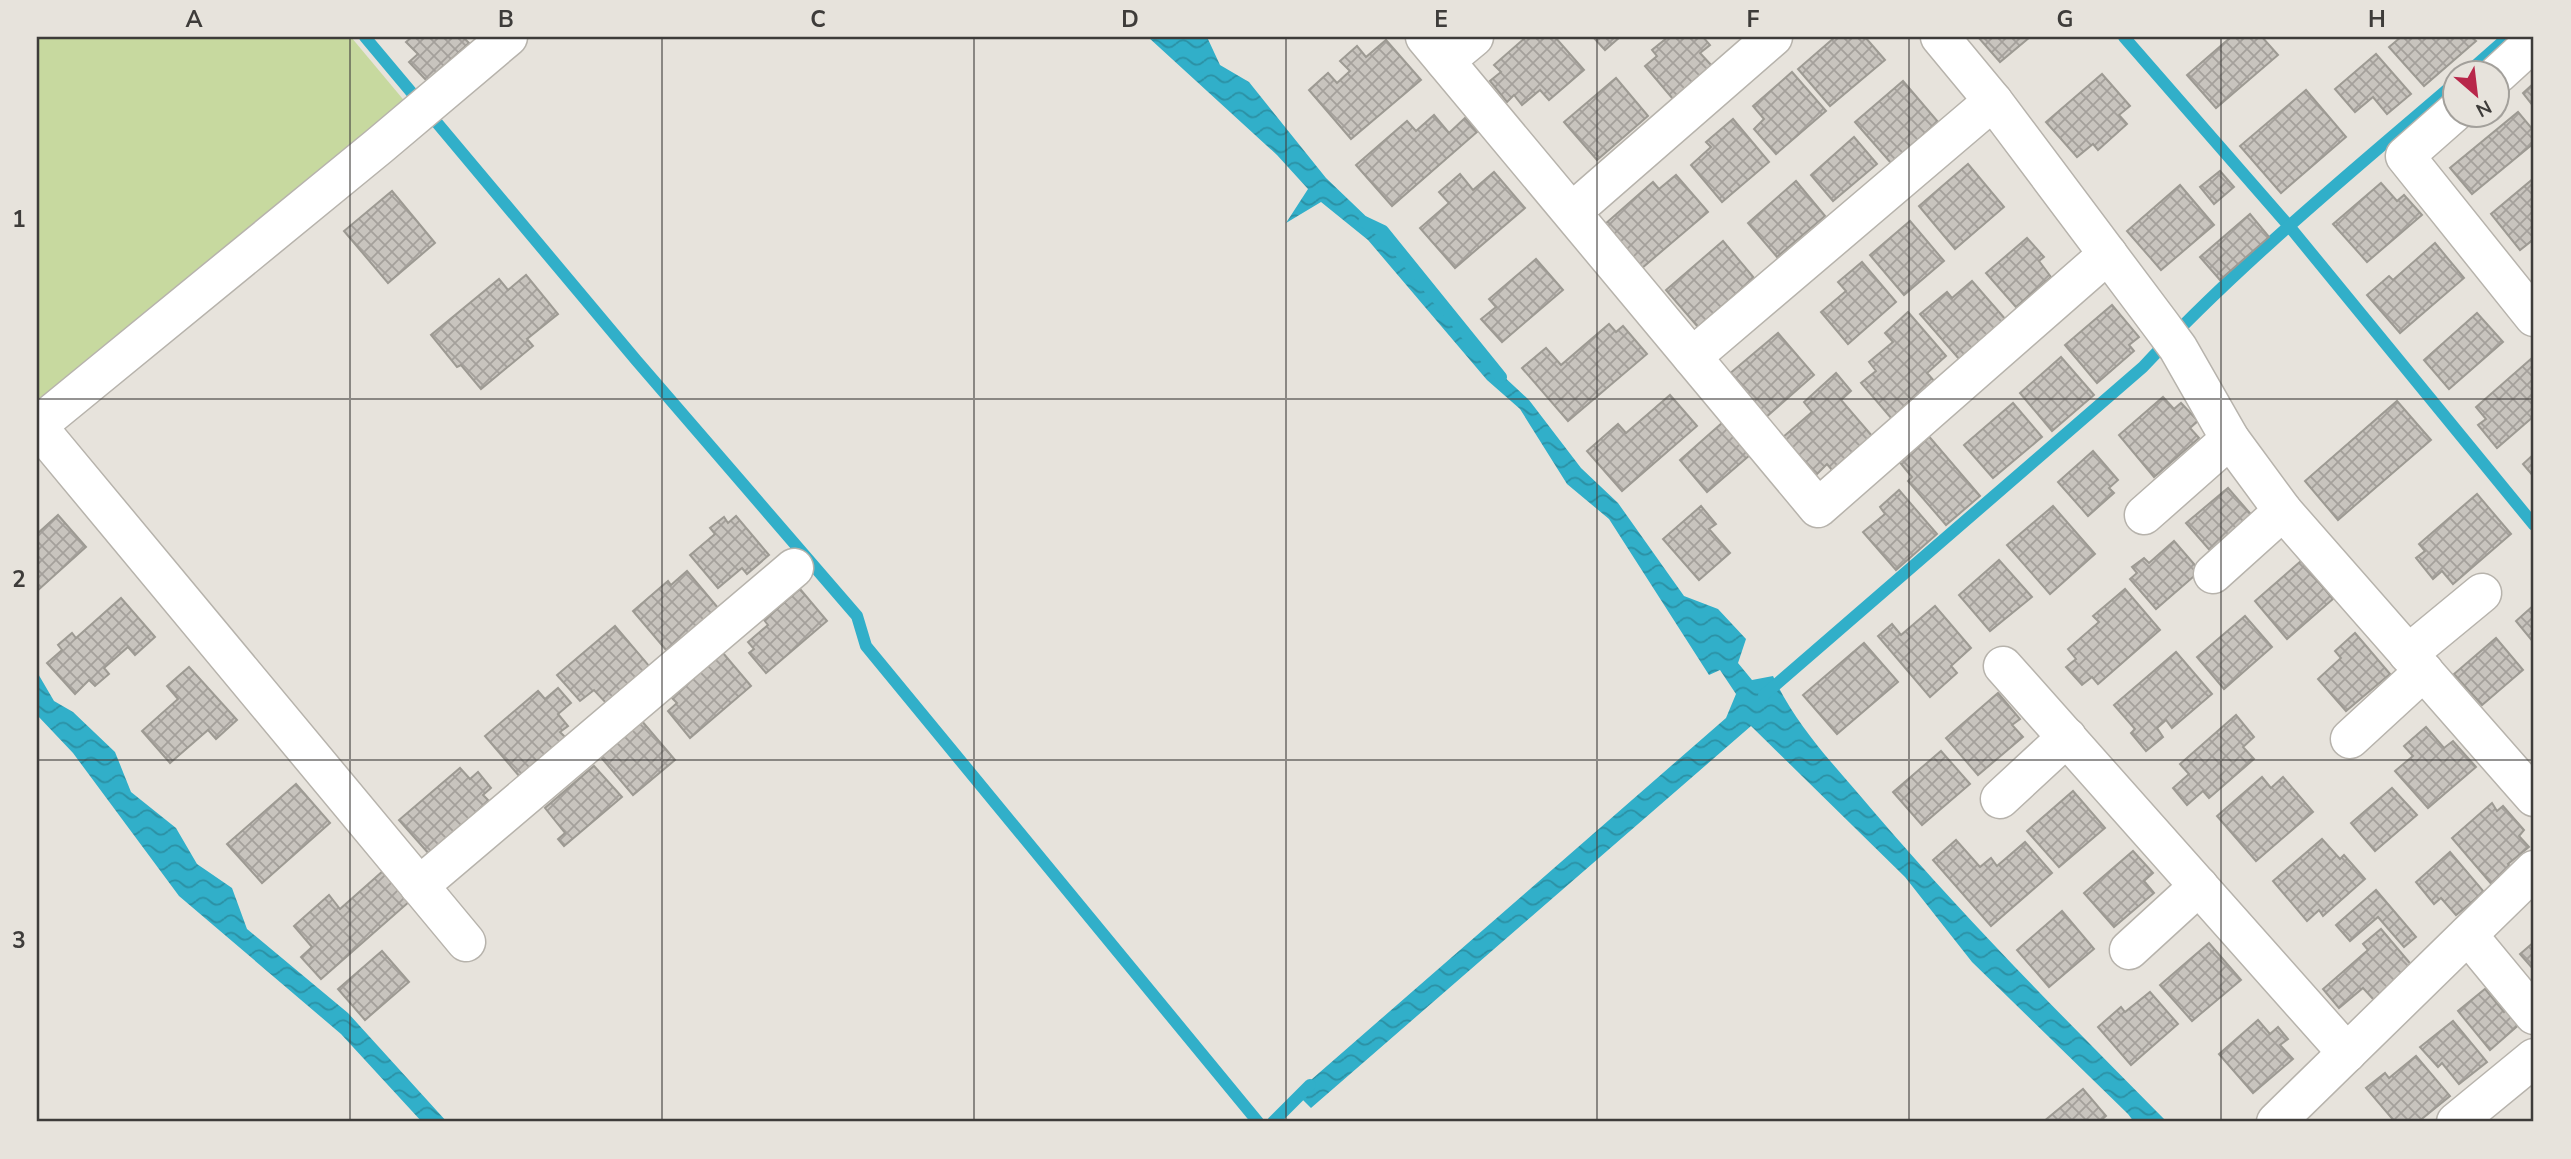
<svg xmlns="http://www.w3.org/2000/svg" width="2571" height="1159" viewBox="0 0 2571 1159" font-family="'Nunito Sans',sans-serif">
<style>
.green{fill:#c7d99f}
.water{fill:url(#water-waves)}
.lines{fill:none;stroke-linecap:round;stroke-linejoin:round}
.stream{stroke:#31afc9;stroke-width:12}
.building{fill:url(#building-cross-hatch);stroke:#9d9a93;stroke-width:2}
.street-casing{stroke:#b7b3ac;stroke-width:41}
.street{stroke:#fff;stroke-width:38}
.grid{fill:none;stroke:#3e3c3a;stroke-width:2;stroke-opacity:0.55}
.neatline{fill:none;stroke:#3e3c3a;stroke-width:2.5}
.grid-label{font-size:23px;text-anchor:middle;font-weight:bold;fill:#3e3c3a}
</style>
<defs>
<pattern id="water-waves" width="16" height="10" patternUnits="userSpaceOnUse" patternTransform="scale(1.75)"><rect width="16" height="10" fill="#31afc9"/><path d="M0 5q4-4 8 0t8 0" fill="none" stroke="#2b90a4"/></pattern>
<pattern id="building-cross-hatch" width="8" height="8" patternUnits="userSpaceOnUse" patternTransform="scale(1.75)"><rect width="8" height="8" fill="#c8c4be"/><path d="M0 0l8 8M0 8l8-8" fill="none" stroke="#a4a09b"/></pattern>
</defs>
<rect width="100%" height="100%" fill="#e7e3dc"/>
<path class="green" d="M37 37H351L407 104 37 409Z"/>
<g class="water">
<path d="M1148 37H1207L1220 65 1249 82 1326 178 1375 225 1485 359 1529 400 1581 468 1618 503 1684 596 1718 609 1746 639 1738 663 1752 680 1773 676C1797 728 1838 769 1874 812 1967 921 2067 1021 2167 1122H2134L2128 1114 1972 962 1905 877 1751 726 1311 1108 1296 1093 1726 718 1736 694 1720 670 1709 675 1609 519 1567 484 1520 409 1487 380 1368 240 1321 202 1286 223 1308 189 1277 155Z"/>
<path d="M37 672 54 701 73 712 115 752 131 792 176 828 197 864 232 888 247 929 348 1013 447 1122H422L341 1034 179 896 73 753 37 715Z"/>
</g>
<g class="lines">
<g class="stream">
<path d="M365 37 636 360 857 616 866 646 1258 1122"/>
<path d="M2124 37 2289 226 2534 525"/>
<path d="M2466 74 2508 37"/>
<path d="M1364 222 1383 231 1501 377"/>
<path d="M1764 695 2143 367C2239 264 2349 174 2456 82"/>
<path d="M1273 1122 1310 1085"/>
</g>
</g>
<g class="building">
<path d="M412 37H463L469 43 427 81 409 62 418 54 406 42Z"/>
<path d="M1526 37H1555L1584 70 1549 100 1540 90 1522 105 1514 95 1507 102 1490 81 1501 72 1494 65Z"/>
<path d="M1593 37H1620L1605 50Z"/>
<path d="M1668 37H1703L1710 45 1700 53 1712 66 1673 99 1645 66 1657 56 1652 50Z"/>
<path d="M1835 37H1865L1885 60 1830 106 1798 69Z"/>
<path d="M1978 37H2030L2000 62Z"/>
<path d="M2231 37H2262L2278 55 2216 108 2187 75Z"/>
<path d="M2401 37H2471L2476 41 2424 86 2389 47Z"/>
<path d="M1386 40 1421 80 1351 139 1309 90 1328 73 1337 83 1350 71 1340 61 1357 46 1366 57Z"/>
<path d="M2376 54 2411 94 2387 114 2373 97 2355 112 2335 89Z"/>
<path d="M1792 72 1826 111 1776 154 1754 129 1764 119 1753 106Z"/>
<path d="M2102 74 2130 106 2119 115 2127 124 2098 150 2093 144 2077 157 2046 122Z"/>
<path d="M1616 78 1648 116 1597 160 1564 122Z"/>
<path d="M1903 81 1938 122 1891 163 1855 122Z"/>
<path d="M2534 83V107L2523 93Z"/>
<path d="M2306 90 2346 137 2281 193 2240 146Z"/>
<path d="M2518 112 2534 131V143L2472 194 2450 168Z"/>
<path d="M1434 115 1449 133 1465 118 1477 132 1392 206 1356 165 1407 121 1416 131Z"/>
<path d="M1733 119 1769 162 1722 202 1691 165 1711 147 1706 142Z"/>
<path d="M1854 137 1877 164 1833 201 1811 175Z"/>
<path d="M1968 164 2004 207 1955 249 1919 206Z"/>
<path d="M2220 171 2234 187 2214 204 2200 187Z"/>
<path d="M1494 172 1525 208 1455 268 1420 228 1449 203 1439 192 1460 174 1473 190Z"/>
<path d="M1676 175 1708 212 1642 268 1605 224 1653 182 1659 189Z"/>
<path d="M2534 178V239L2520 250 2491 214Z"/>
<path d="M1796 181 1825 216 1777 257 1748 223Z"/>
<path d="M2381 183 2397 201 2404 195 2422 215 2367 262 2333 224Z"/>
<path d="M2180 185 2214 225 2161 270 2127 231Z"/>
<path d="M392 191 435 243 388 283 344 231Z"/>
<path d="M2250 214 2269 237 2220 280 2200 257Z"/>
<path d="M1910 221 1944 261 1904 295 1870 255Z"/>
<path d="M2027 238 2044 257 2039 261 2051 277 2016 307 1986 273Z"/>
<path d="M1723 241 1754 278 1698 327 1666 290Z"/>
<path d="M2435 243 2464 278 2400 333 2367 295 2389 276 2393 280Z"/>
<path d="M1536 259 1563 290 1502 342 1481 319 1496 307 1489 299Z"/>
<path d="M1862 262 1896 302 1848 344 1821 312 1846 291 1838 282Z"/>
<path d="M526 275 558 314 527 339 533 346 481 389 461 365 457 367 431 335 499 279 508 290Z"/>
<path d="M1972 281 2006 320 1960 360 1920 314 1947 292 1952 298Z"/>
<path d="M2112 305 2139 337 2129 345 2134 351 2097 383 2065 345Z"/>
<path d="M1908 312 1946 356 1927 373 1935 382 1892 419 1861 383 1876 371 1869 362 1893 342 1885 333Z"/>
<path d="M2477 313 2503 342 2449 389 2424 360Z"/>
<path d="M1609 324 1616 332 1623 326 1647 354 1568 421 1522 368 1546 348 1561 365Z"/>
<path d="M1778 333 1814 375 1765 418 1728 375Z"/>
<path d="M2061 357 2094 395 2052 431 2020 393Z"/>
<path d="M2532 358 2534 361V416L2497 448 2478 425 2486 419 2476 407Z"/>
<path d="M1836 373 1851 391 1841 400 1872 436 1832 470 1827 464 1816 475 1783 437 1812 412 1804 402Z"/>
<path d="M1670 395 1697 426 1622 491 1587 451 1618 424 1626 433Z"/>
<path d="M2163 397 2174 409 2181 403 2198 421 2190 428 2199 438 2154 477 2119 435Z"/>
<path d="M2397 401 2431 440 2338 520 2305 481Z"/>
<path d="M2013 403 2042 437 1993 478 1964 445Z"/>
<path d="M1722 423 1750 455 1707 492 1680 460Z"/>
<path d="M1926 433 1980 496 1946 525 1908 481 1912 477 1897 459Z"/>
<path d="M2093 451 2118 480 2109 488 2114 493 2088 516 2058 482Z"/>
<path d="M2534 454V477L2523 464Z"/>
<path d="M2228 488 2255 519 2214 555 2186 523Z"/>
<path d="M1899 490 1937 534 1896 570 1863 532 1885 514 1880 507Z"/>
<path d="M2477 494 2511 534 2453 584 2442 571 2433 579 2416 558 2425 551 2419 544Z"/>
<path d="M1701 506 1716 524 1709 529 1730 553 1699 580 1663 539Z"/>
<path d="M2053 506 2095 554 2050 594 2007 545Z"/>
<path d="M58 515 86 547 37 591V534Z"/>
<path d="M736 516 769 555 747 574 742 568 718 588 690 555 715 534 710 528 724 517 728 523Z"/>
<path d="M2174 541 2200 571 2156 609 2130 579 2137 573 2132 567 2144 558 2149 563Z"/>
<path d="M1999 560 2032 597 1990 631 1959 595Z"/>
<path d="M2301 561 2333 599 2287 639 2255 601Z"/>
<path d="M687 571 718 608 667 651 633 611 668 581 671 585Z"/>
<path d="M800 589 827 621 766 673 749 653 754 649 748 642 768 625 764 620Z"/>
<path d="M2125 589 2160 630 2098 684 2092 677 2082 685 2066 667 2076 659 2068 649 2099 622 2093 616Z"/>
<path d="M121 598 155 637 135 655 128 647 104 668 109 674 95 686 89 680 75 694 47 663 62 650 58 645 72 633 76 638Z"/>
<path d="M2534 605V643L2516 621Z"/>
<path d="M1935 606 1971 648 1951 666 1957 673 1930 697 1878 636 1892 624 1901 635Z"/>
<path d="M2245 616 2272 647 2224 689 2197 657Z"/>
<path d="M615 626 650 667 606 703 594 690 580 701 557 675Z"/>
<path d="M2355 633 2390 674 2346 711 2318 679 2341 658 2335 651Z"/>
<path d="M2496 638 2523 670 2482 705 2454 674Z"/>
<path d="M1864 643 1898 682 1837 734 1803 695Z"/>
<path d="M2176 652 2212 694 2172 728 2166 720 2157 728 2163 737 2146 751 2131 733 2135 729 2114 705Z"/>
<path d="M723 653 751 686 690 738 668 711 677 703 671 697Z"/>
<path d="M189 667 237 720 216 739 208 730 170 763 142 731 178 699 167 686Z"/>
<path d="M558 688 571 703 558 714 568 726 560 732 566 738 520 777 485 736 538 691 545 699Z"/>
<path d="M1998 693 2020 719 2012 725 2023 737 1978 775 1946 738Z"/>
<path d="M2236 715 2254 737 2243 747 2254 759 2209 798 2203 791 2187 805 2173 788 2189 774 2180 764Z"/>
<path d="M641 720 675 760 633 795 599 755Z"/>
<path d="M2426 727 2444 748 2453 741 2476 767 2428 808 2395 771 2413 756 2404 746Z"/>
<path d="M1941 751 1970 784 1922 825 1893 792Z"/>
<path d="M594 766 622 797 564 846 558 839 565 833 545 808Z"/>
<path d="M460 768 470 779 478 772 491 788 483 795 491 803 430 855 399 820Z"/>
<path d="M2262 777 2271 788 2283 777 2313 812 2256 861 2217 816Z"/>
<path d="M296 784 330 823 262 883 227 844Z"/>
<path d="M2392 788 2417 815 2375 851 2351 823Z"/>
<path d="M2073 791 2105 828 2059 867 2027 831Z"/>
<path d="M2492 803 2497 811 2503 806 2524 830 2519 836 2529 847 2508 864 2513 870 2494 887 2452 838Z"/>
<path d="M2322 839 2340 859 2344 855 2365 879 2323 916 2319 910 2307 921 2273 881Z"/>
<path d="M1956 840 1980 867 1991 858 1997 866 2025 842 2052 873 1991 926 1933 860Z"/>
<path d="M2133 851 2153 873 2144 881 2154 893 2114 927 2084 893Z"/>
<path d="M2450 852 2484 892 2456 915 2441 898 2434 904 2416 882Z"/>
<path d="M383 871 410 901 321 979 301 957 312 947 294 926 329 895 340 909Z"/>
<path d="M2376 890 2416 937 2404 947 2378 917 2350 941 2336 925Z"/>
<path d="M2062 911 2094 949 2049 987 2017 950Z"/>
<path d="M2381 929 2414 968 2375 1001 2363 988 2339 1008 2323 989 2368 950 2363 944Z"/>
<path d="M2534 942V970L2520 954Z"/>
<path d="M2209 943 2241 980 2192 1021 2160 985Z"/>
<path d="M382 951 409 982 365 1020 338 989Z"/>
<path d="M2485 989 2504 1012 2508 1008 2521 1023 2490 1050 2458 1011Z"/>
<path d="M2150 992 2178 1024 2131 1065 2098 1027 2121 1007 2125 1012Z"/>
<path d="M2258 1020 2270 1034 2278 1027 2288 1039 2280 1045 2293 1059 2253 1093 2219 1054Z"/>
<path d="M2453 1021 2487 1062 2459 1084 2442 1063 2438 1067 2420 1047Z"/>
<path d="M2416 1056 2450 1096 2418 1122H2395L2366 1088 2385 1073 2389 1078Z"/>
<path d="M2083 1089 2106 1116 2099 1122H2043Z"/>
</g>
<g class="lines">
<g class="street-casing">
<g id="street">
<path d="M1425 37 1818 508 2108 254"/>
<path d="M1940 37 1993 101 2161 325 2178 348 2230 439 2283 511 2534 797"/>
<path d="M1445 61 1474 37"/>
<path d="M2498 74 2534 41"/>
<path d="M2456 111 2405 156 2534 317"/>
<path d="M1572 212 1773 37"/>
<path d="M1692 357 1993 101"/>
<path d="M37 426 466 942"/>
<path d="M37 426 379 146 508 37"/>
<path d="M2144 515 2230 439"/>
<path d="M2213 574 2283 511"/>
<path d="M2408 654 2482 593"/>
<path d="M2003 666 2347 1053"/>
<path d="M2350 739 2424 671"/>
<path d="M2000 799 2067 737"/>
<path d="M419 886 794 568"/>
<path d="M2468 935 2534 1015"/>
<path d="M2129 950 2199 886"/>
<path d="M2276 1122 2534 870"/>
<path d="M2456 1122 2534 1058"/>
</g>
</g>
<use href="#street" class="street"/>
</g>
<path class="grid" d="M350 37V1122M662 37V1122M974 37V1122M1286 37V1122M1597 37V1122M1909 37V1122M2221 37V1122M37 399H2534M37 760H2534"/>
<rect width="2571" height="1159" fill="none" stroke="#e7e3dc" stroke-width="77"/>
<g transform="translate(2476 94) rotate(152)"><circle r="33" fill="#e7e3dc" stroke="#a3a09b" stroke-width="2"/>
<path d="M0-5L12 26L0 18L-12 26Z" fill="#b8274a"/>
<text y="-10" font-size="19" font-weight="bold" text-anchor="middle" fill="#3e3c3a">N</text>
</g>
<rect x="38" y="38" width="2494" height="1082" class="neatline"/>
<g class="grid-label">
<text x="194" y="27">A</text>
<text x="506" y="27">B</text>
<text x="818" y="27">C</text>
<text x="1130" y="27">D</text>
<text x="1441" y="27">E</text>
<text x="1753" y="27">F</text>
<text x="2065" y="27">G</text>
<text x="2377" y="27">H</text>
<text x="19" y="227">1</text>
<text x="19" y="587">2</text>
<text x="19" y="948">3</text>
</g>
</svg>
